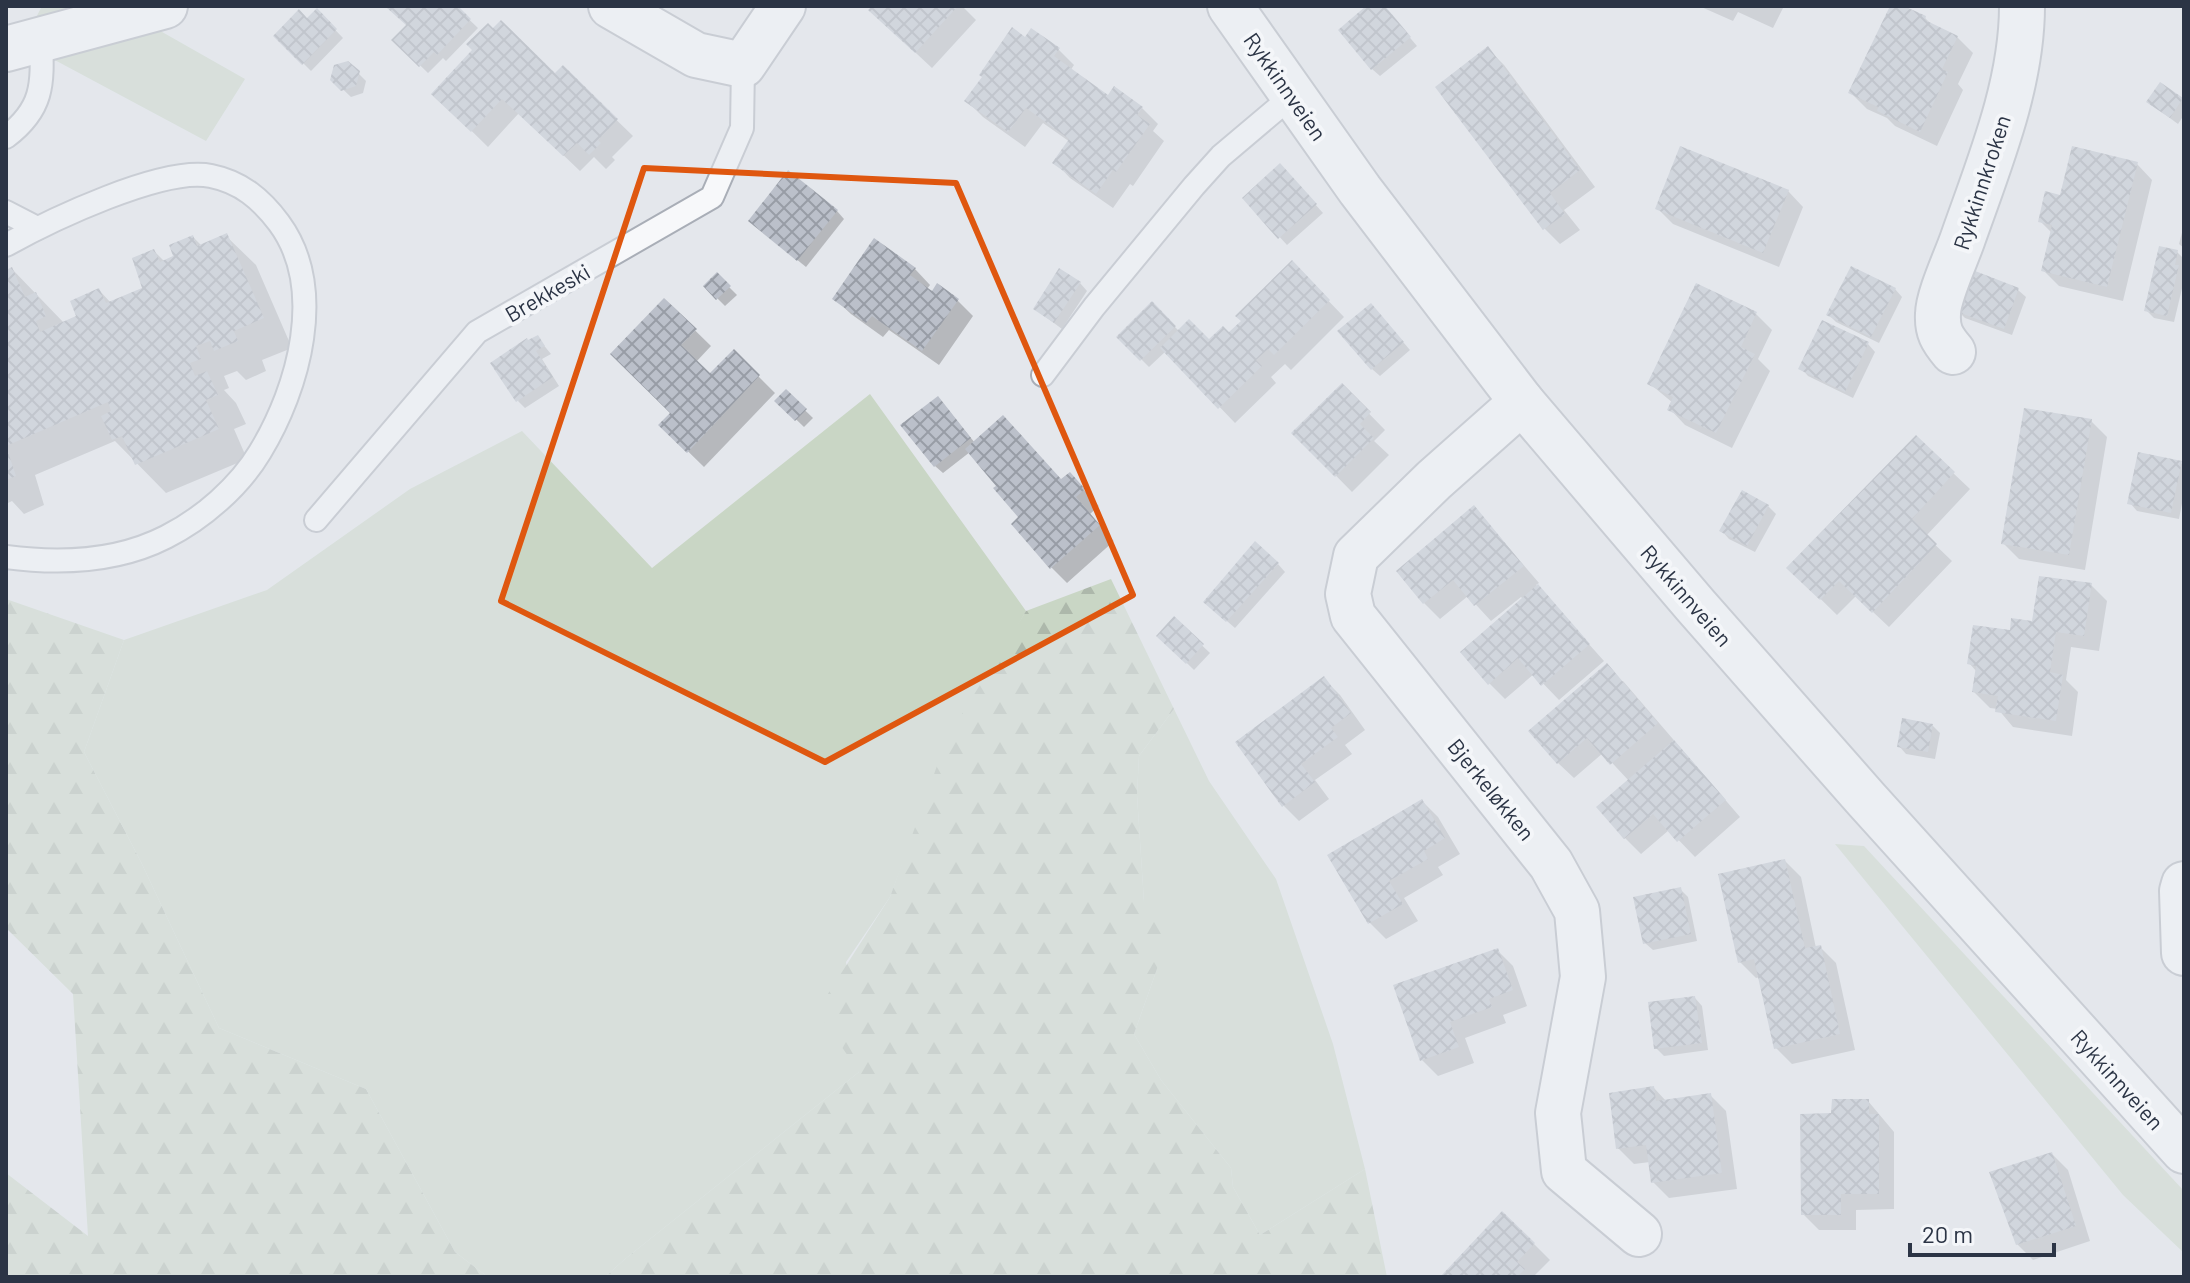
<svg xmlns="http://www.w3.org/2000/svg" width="2190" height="1283" viewBox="0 0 2190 1283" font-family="Barlow,sans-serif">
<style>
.green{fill:#c9d6c5}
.forest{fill:url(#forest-firs)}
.shadow{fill:#0003}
.building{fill:url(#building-cross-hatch)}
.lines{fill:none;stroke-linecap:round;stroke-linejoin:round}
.service-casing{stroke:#a9aeb7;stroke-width:26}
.minor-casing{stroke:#a9aeb7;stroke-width:48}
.tertiary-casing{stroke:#a9aeb7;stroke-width:48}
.service{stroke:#f7f8fa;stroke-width:22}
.minor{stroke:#f7f8fa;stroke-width:44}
.tertiary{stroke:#f7f8fa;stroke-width:44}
.marked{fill:none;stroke:#df570f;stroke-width:6;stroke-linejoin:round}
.labels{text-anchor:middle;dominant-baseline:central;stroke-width:8;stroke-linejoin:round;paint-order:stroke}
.street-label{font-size:22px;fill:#2b3445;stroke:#f4f6f9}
</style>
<defs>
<pattern id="forest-firs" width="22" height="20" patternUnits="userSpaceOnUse" patternTransform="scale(2)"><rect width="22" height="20" fill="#c9d6c5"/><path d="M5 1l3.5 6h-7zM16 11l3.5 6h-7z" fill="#adb8ab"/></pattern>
<pattern id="building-cross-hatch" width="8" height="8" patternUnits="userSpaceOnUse" patternTransform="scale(2)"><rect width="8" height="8" fill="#bbc0ca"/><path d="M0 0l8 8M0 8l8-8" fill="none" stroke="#989da6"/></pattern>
</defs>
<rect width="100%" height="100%" fill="#e4e7ec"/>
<g class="green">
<path d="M42 6H152L148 24 245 79 206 141 23 43Z"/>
<path d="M870 394 1026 611 993 669 917 825 890 897 846 962 859 1072 625 1259 605 1277H488L455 1252 366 1089 219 1028 141 862 84 752 124 640 267 590 410 489 522 431 652 568Z"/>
<path d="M1174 709 1209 781 1276 879 1333 1044 1365 1169 1260 1235 1233 1187 1231 1168 1161 1080 1134 1034 1157 969 1144 902 1137 795 1139 756Z"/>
<path d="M1835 844 1864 846 2184 1191V1253L2123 1195Z"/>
</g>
<g class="forest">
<path d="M1111 579 1174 709 1139 756 1137 795 1144 902 1165 919 1157 969 1134 1034 1161 1080 1231 1168 1233 1187 1260 1235 1365 1169 1387 1277H605L625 1259 859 1072 817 1011 890 897 947 738 1026 611Z"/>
<path d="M6 599 124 640 84 752 141 862 219 1028 366 1089 455 1252 488 1277H6V1173L88 1236 73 994 6 928Z"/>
</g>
<g class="shadow">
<path d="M392 6H455L478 28 446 61 443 58 428 73 394 40 408 26Z"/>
<path d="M875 6H962L976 20 932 68 887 26Z"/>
<path d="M1369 6H1383L1417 46 1380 76 1372 69Z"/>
<path d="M1699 6H1784L1773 28 1738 12 1733 21Z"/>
<path d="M1892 6H1900L1925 18 1933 26 1957 37 1973 53 1958 84 1963 90 1937 146 1895 126 1887 118 1867 109 1851 93Z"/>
<path d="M317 11 343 38 311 71 276 36 307 20Z"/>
<path d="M1026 40 1058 49 1074 65 1070 71 1109 98 1142 108 1158 124 1153 131 1164 141 1133 186 1130 184 1113 208 1070 178 1055 162 1070 142 1043 123 1025 147 983 117 967 101Z"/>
<path d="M1488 49 1504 65 1595 187 1564 210 1580 230 1560 244 1545 229Z"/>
<path d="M348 63 366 81 363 93 351 97 332 79Z"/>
<path d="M563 68 633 136 612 157 615 160 606 169 594 157 580 171 519 113 488 147 434 94 555 76Z"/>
<path d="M2182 99 2184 115 2178 124 2148 102Z"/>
<path d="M2137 164 2152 180 2123 301 2059 286 2043 270 2052 233 2040 221 2062 197Z"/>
<path d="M1287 173 1323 213 1287 245 1244 198Z"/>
<path d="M1788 191 1803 207 1779 267 1673 224 1657 208Z"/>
<path d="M837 211 844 219 806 267 758 228Z"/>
<path d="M2184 225V248L2179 244Z"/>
<path d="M226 236 256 265 292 348 262 360 266 371 246 380 237 371 224 376 229 388 224 390 236 403 246 424 234 429 247 459 166 493 115 441 35 475 44 505 24 514 12 501 6 504V272L12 269 65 324 79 317 99 290 111 303 144 289 154 251 165 262 176 257 193 237 202 246Z"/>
<path d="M2177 252 2184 259V280L2174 322 2154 318 2146 310Z"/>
<path d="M1292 263 1344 317 1291 370 1285 364 1271 377 1276 383 1235 423 1166 351 1149 367 1119 337 1152 304 1179 331 1210 342 1230 335Z"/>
<path d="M915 269 930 285 927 289 957 300 973 316 939 365 889 330 883 337 851 314 835 299Z"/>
<path d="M717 275 737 295 725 306 705 286Z"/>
<path d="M1080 283 1087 291 1062 329 1035 309Z"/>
<path d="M1895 289 1902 297 1879 343 1836 322 1829 315Z"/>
<path d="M2018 290 2026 297 2012 335 1965 318 1957 310Z"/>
<path d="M664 300 711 346 696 362 710 376 734 352 775 393 704 467 661 425 673 413Z"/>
<path d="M1378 313 1410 350 1380 376 1372 369Z"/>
<path d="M1756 314 1772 330 1758 359 1770 371 1732 448 1685 425 1670 409 1673 403 1649 383Z"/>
<path d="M537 337 551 354 542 359 559 386 525 408 518 401Z"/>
<path d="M1868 344 1875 352 1853 398 1808 376 1801 368Z"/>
<path d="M1342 386 1385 430 1374 441 1389 455 1352 492 1294 433Z"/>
<path d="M786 392 813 418 804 427 777 401Z"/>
<path d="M945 406 975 443 1062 481 1070 475 1099 506 1090 514 1114 541 1067 583 1051 567 999 486 970 452 943 473 935 466Z"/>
<path d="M2091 421 2107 437 2085 570 2019 559 2003 543Z"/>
<path d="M1916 438 1970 489 1926 536 1952 561 1889 627 1856 596 1837 615 1789 568Z"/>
<path d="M2181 463 2184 466V493L2179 519 2137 511 2130 503Z"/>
<path d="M1768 506 1776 514 1755 552 1729 539 1722 531Z"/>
<path d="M1474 507 1539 583 1536 585 1604 661 1559 700 1534 674 1505 699 1489 683 1524 600 1521 597 1491 621 1468 596 1440 619 1424 603Z"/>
<path d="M1278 564 1285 572 1235 628 1213 609Z"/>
<path d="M2091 585 2107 601 2099 651 2071 647 2066 680 2078 692 2072 736 2013 727 1998 709 1990 708 1974 692 1977 672 1969 663 2012 632 2034 623Z"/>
<path d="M1174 619 1210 653 1194 670 1159 636Z"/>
<path d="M1324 679 1340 695 1365 730 1345 745 1352 754 1315 780 1329 799 1299 821 1283 805Z"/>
<path d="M1623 681 1740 817 1695 857 1669 830 1641 854 1625 838 1599 807 1629 781 1603 753 1574 778 1558 763Z"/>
<path d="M1932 725 1940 733 1935 759 1906 754 1899 746Z"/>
<path d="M1422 801 1438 817 1460 854 1438 867 1443 875 1404 898 1418 921 1386 939 1370 923 1330 856Z"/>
<path d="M1785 861 1801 877 1816 948 1820 947 1836 963 1855 1050 1792 1064 1776 1048 1760 977 1756 978 1740 962Z"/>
<path d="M1680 889 1688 897 1697 941 1653 950 1645 943Z"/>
<path d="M1497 950 1513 966 1527 1006 1503 1015 1506 1023 1465 1038 1474 1063 1438 1076 1422 1060Z"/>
<path d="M1695 998 1702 1006 1708 1050 1664 1056 1656 1048Z"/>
<path d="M1654 1088 1666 1101 1710 1095 1726 1111 1737 1189 1669 1198 1653 1182 1650 1162 1634 1164 1618 1148Z"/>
<path d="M1868 1101 1894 1132V1209L1856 1210V1230H1819L1803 1214Z"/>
<path d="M2052 1154 2068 1170 2090 1241 2033 1260 2017 1244Z"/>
<path d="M1534 1244 1550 1260 1533 1277H1443Z"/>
</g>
<g class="building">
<path d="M389 6H458L471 19 437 55 434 52 419 67 391 40 406 25 387 8Z"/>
<path d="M872 6H958L915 53 868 10Z"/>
<path d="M1366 6H1385L1411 37 1371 70 1338 30Z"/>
<path d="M1890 6H1904L1926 16 1925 20 1958 36 1942 69 1948 72 1920 132 1877 111 1878 107 1848 93Z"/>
<path d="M317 8 337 29 302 65 273 36 299 9 307 18Z"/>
<path d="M501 20 555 73 563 65 618 119 598 140 601 143 589 155 577 143 563 156 502 99 471 132 431 94 472 50 466 44 488 23 493 28Z"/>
<path d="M1012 27 1025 37 1031 28 1060 48 1054 56 1108 95 1114 86 1143 107 1137 115 1150 124 1116 172 1113 170 1096 194 1052 163 1069 139 1026 108 1008 132 964 101 982 77 979 75Z"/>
<path d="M1488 46 1580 170 1550 193 1565 214 1543 230 1435 87Z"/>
<path d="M348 61 360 71 356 86 341 91 330 80 334 65Z"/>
<path d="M2160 82 2183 98 2170 118 2146 102Z"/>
<path d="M1680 146 1789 190 1763 253 1655 209Z"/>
<path d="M2072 146 2138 162 2107 287 2041 271 2052 225 2038 222 2045 191 2060 195Z"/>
<path d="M1280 163 1317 204 1278 239 1242 198Z"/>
<path d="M788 170 838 210 797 261 748 221Z"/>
<path d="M227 233 264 318 234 331 238 341 214 351 210 341 196 346 201 359 190 363 195 376 207 371 218 395 206 400 219 429 135 465 122 436 112 440 101 416 111 411 108 402 6 446 16 476 6 480V270L12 267 25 297 36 292 46 316 36 321 40 332 76 316 70 301 99 288 106 303 142 288 132 258 154 249 160 262 173 256 169 245 193 235 197 246Z"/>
<path d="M874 238 916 268 910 275 932 291 937 283 959 299 922 351 872 316 866 323 832 299Z"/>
<path d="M2159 246 2178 250 2175 265H2179L2167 316 2144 311Z"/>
<path d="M1292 260 1330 300 1274 355 1268 349 1256 360 1262 366 1218 409 1160 348 1189 319 1209 339 1223 326 1229 332 1241 321 1235 316Z"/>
<path d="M1851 266 1896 288 1871 337 1826 315Z"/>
<path d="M1059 268 1081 282 1054 323 1033 309Z"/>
<path d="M1970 269 2019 288 2004 329 1955 311Z"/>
<path d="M717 272 731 286 716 300 703 286Z"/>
<path d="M1696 283 1757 312 1741 347 1755 354 1716 433 1667 410 1673 397 1647 384Z"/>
<path d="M664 298 697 329 681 345 710 373 734 349 760 375 687 453 658 425 670 413 610 354Z"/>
<path d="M1152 301 1176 326 1140 361 1116 337Z"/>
<path d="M1371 303 1404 342 1371 370 1337 331Z"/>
<path d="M1822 320 1869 342 1845 392 1798 369Z"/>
<path d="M538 335 545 346 536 351 553 377 516 402 490 363 527 338 528 340Z"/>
<path d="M1342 383 1371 412 1360 424 1374 438 1335 477 1291 433Z"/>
<path d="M786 389 807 409 795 421 774 401Z"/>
<path d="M938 396 971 438 934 467 900 425Z"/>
<path d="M2024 408 2092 419 2069 555 2001 544Z"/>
<path d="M1003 415 1061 479 1070 472 1085 489 1076 497 1100 525 1050 569 1011 524 1018 517 993 488 996 486 965 449Z"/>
<path d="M1916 435 1955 472 1912 519 1937 544 1872 613 1839 581 1820 600 1786 568Z"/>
<path d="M2138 452 2182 461 2171 513 2127 504Z"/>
<path d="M1742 490 1769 505 1747 546 1719 531Z"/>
<path d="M1474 505 1524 566 1474 606 1453 580 1423 604 1396 571Z"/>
<path d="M1255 541 1279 563 1226 622 1203 602Z"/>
<path d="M2039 576 2092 583 2084 636 2056 632 2050 672 2063 675 2056 721 1995 712 1998 696 1972 692 1976 666 1967 664 1973 625 2010 630 2011 618 2032 621Z"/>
<path d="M1538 584 1590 644 1541 686 1518 658 1488 685 1460 652Z"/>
<path d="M1174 616 1204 644 1186 664 1156 636Z"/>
<path d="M1607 663 1658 723 1610 765 1587 738 1557 764 1528 731Z"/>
<path d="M1324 676 1351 713 1331 728 1338 737 1301 764 1315 782 1282 807 1235 742Z"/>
<path d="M1902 718 1933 724 1928 752 1897 747Z"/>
<path d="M1674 740 1726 800 1677 842 1653 814 1624 839 1596 807Z"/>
<path d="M1422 799 1445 838 1424 851 1428 859 1389 881 1403 904 1368 924 1327 855Z"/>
<path d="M1785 859 1805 948 1821 945 1840 1034 1774 1049 1754 959 1738 963 1718 874Z"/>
<path d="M1681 887 1691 934 1643 944 1633 897Z"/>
<path d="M1498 948 1513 990 1489 999 1492 1007 1450 1022 1459 1047 1420 1061 1393 985Z"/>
<path d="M1695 996 1702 1043 1654 1049 1648 1002Z"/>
<path d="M1654 1086 1656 1101 1711 1093 1722 1173 1651 1183 1646 1145 1616 1149 1609 1093Z"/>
<path d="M1832 1099H1869V1114H1879V1194H1841V1215H1801L1800 1114 1831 1113Z"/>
<path d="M2052 1152 2076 1226 2016 1245 1989 1172Z"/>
<path d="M1502 1211 1535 1243 1517 1262 1525 1269 1517 1277H1440Z"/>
</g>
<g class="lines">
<g class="service-casing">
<g id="service">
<path d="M6 137C43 109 43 85 41 41"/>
<path d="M6 212 37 228"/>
<path d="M6 245C49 221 163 166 211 176 241 182 261 199 279 223 327 288 299 388 260 452 239 487 202 519 166 537 117 562 59 564 6 557"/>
<path d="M1043 375 1094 307 1194 186 1221 156 1292 96"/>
<path d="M316 520 477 332 712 197 742 128 743 65"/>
</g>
</g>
<g class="minor-casing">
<g id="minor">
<path d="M611 6 696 55 743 65 783 6"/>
<path d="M6 49 165 6"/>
<path d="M1953 352C1942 339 1937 331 1938 314 1938 296 1957 256 1963 238 1989 164 2022 85 2022 6"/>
<path d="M1522 402 1434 480 1356 556 1348 594 1353 616 1551 864 1577 911 1583 977 1558 1113 1564 1171 1639 1234"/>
<path d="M2184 884 2182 891 2184 953"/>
</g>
</g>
<g class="tertiary-casing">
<path id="tertiary" d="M1230 6 1360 190 1522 402 1696 606 1866 799 2184 1151"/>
</g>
<use href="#service" class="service"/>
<use href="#minor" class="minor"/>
<use href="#tertiary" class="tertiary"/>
</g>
<path d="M0 0H2190V1283H0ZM644 168 956 183 1133 595 825 762 501 601Z" fill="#e4e7ec" fill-opacity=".55" fill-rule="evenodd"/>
<path class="marked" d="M644 168 956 183 1133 595 825 762 501 601Z"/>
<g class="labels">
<g class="street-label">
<text transform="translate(1286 86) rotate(55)">Rykkinnveien</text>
<text transform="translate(1981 182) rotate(-72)">Rykkinnkroken</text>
<text transform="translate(547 292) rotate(-30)">Brekkeski</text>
<text transform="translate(1687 595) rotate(49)">Rykkinnveien</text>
<text transform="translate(1492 789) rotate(51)">Bjerkeløkken</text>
<text transform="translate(2118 1079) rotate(48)">Rykkinnveien</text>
</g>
</g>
<rect width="2190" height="1283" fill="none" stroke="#2b3445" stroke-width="16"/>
<path d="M1910 1243v12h144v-12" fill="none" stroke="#2b3445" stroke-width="4"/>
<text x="1922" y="1243" font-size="24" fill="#2b3445" stroke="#f4f6f9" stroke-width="6" paint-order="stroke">20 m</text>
</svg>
